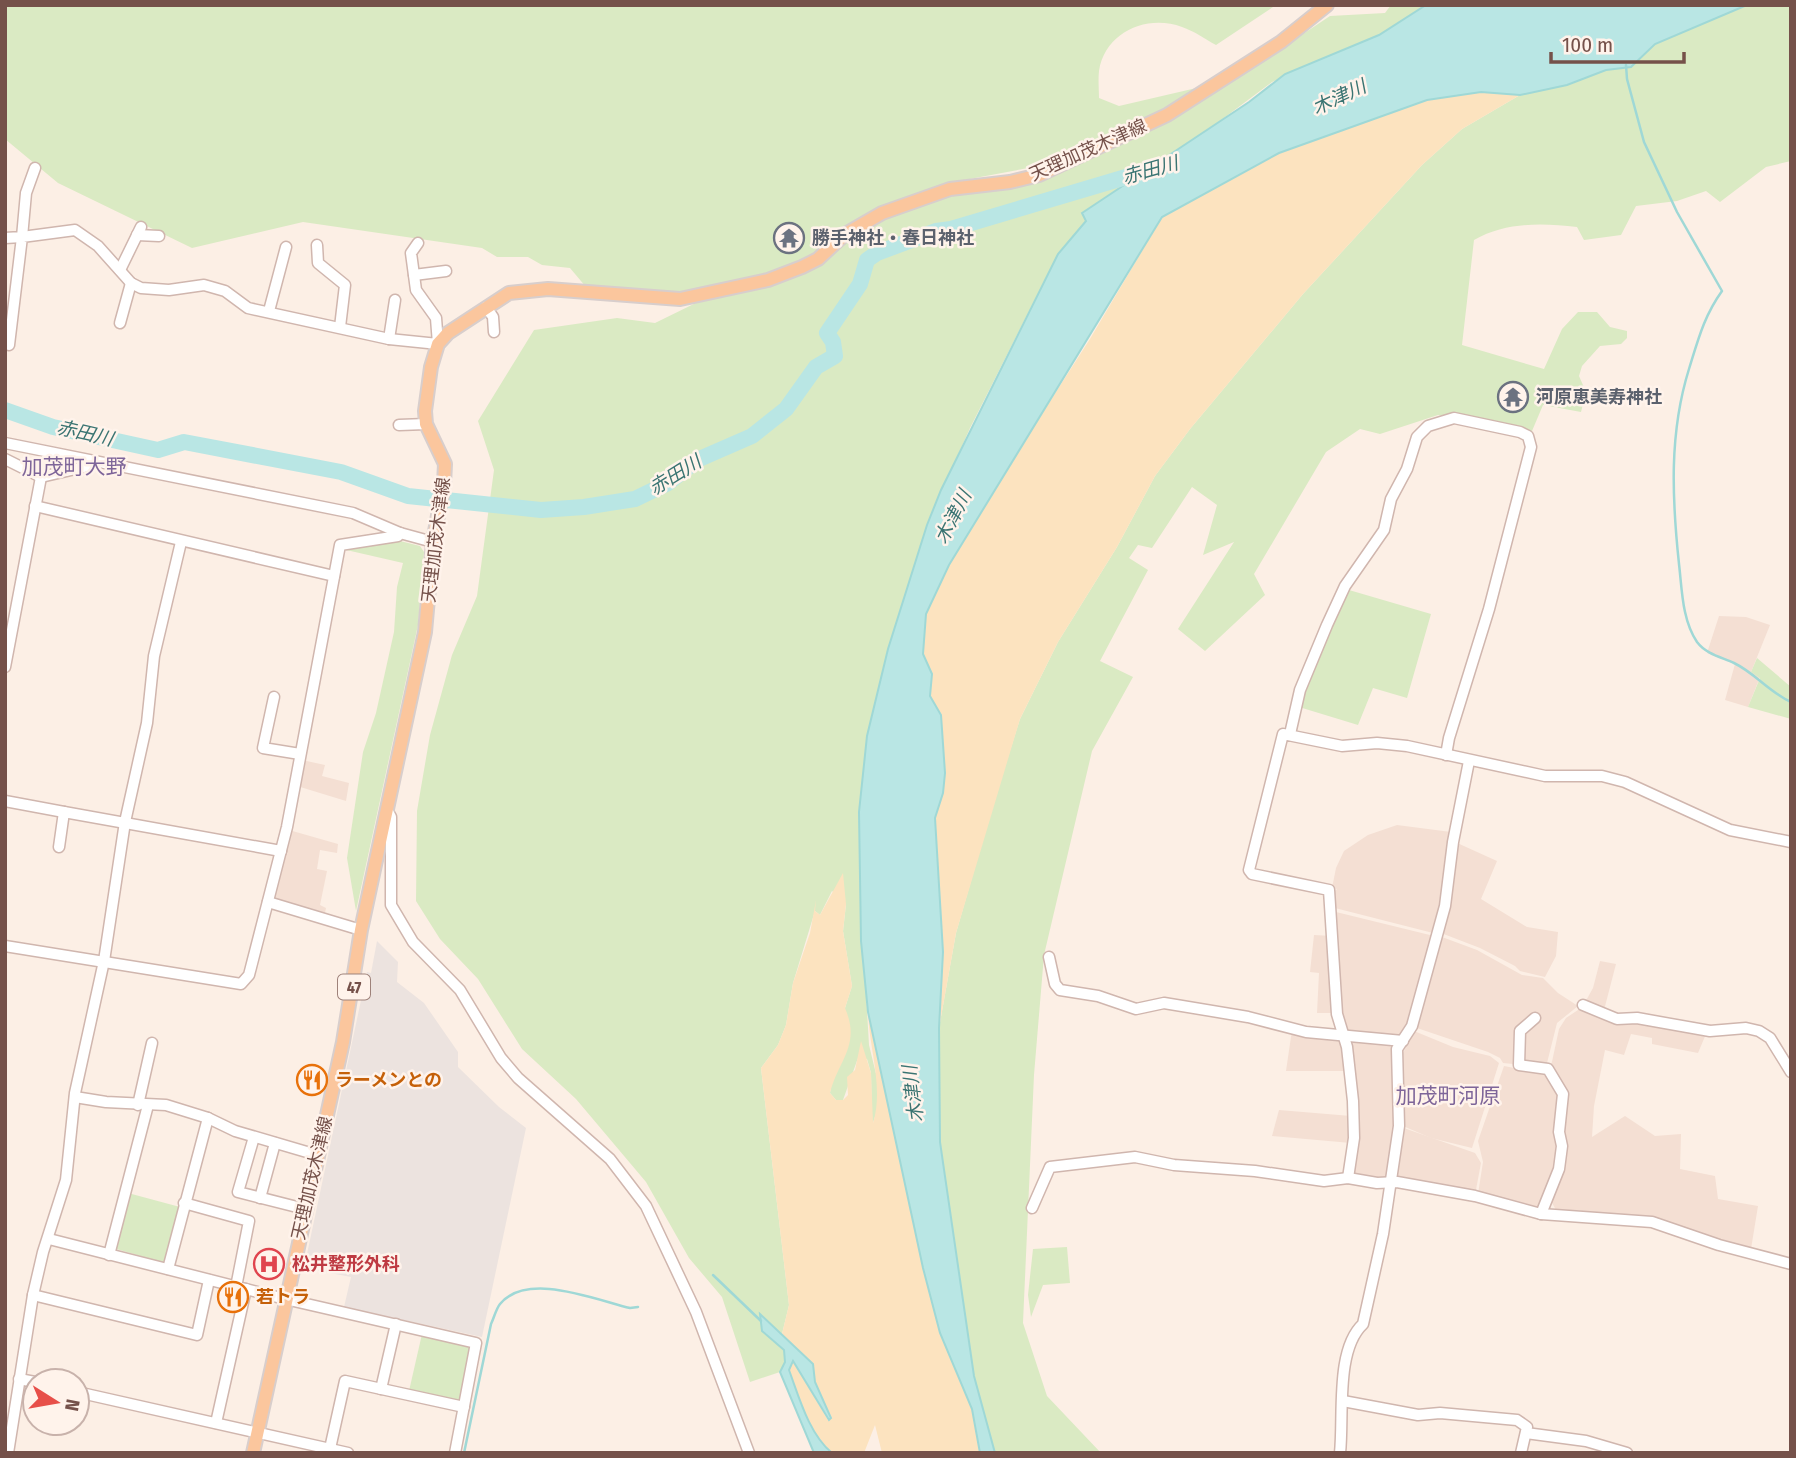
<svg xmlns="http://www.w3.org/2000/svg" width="1796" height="1458" viewBox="0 0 1796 1458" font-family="'Fira Sans Condensed','Noto Sans JP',sans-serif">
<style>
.residential{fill:#f4dfd3}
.industrial{fill:#ece3df}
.green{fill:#daeac3}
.sand{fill:#fce3bf}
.water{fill:#b9e6e4;stroke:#9fd8d6;stroke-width:2}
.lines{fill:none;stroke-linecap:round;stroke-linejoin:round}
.stream{stroke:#9fd8d6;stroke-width:2.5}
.river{stroke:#b9e6e4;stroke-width:16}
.minor-casing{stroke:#d0b6ae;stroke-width:13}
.major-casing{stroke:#d8cecc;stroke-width:16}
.minor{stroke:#fff;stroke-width:10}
.major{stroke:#fbc69d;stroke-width:12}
.labels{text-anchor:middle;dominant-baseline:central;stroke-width:5;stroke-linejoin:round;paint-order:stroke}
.shield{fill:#fff3eb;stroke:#9e827a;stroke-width:2}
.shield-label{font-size:16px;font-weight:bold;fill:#75514a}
.street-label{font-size:18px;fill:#75514a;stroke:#fff3eb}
.worship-label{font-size:18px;font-weight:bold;fill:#5b616d;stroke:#fff3eb;text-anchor:start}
.food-label{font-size:18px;font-weight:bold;fill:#c56008;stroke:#fff3eb;text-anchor:start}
.health-label{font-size:18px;font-weight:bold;fill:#be3a42;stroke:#fff3eb;text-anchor:start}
.water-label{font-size:19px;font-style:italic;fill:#3a7472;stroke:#fff3eb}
.quarter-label{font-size:21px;fill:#7e6599;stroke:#fff3eb}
</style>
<rect width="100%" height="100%" fill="#fcefe5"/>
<g class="residential">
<path d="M1719 616 1746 617 1770 625 1751 672 1760 677 1748 707 1725 700 1735 664 1707 653Z"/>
<path d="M302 760 325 765 322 776 349 783 346 801 297 786Z"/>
<path d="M1397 825 1451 832 1441 906 1433 933 1335 908 1333 893 1337 889 1332 888 1336 868 1344 851 1368 835Z"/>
<path d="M289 830 338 844 337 853 320 850 317 869 327 871 320 905 326 908 324 917 272 900Z"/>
<path d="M1455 842 1497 861 1481 899 1527 927 1558 932 1556 956 1545 977 1520 971 1515 966 1480 948 1441 933Z"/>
<path d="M1336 912 1434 936 1409 1027 1400 1039 1349 1033 1341 1024Z"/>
<path d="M1314 935 1332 936 1335 1013H1317L1319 973 1310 972Z"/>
<path d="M1442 937 1477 950 1522 975 1543 978 1558 993 1578 1006 1557 1023 1546 1067 1503 1063 1500 1058 1488 1052 1414 1027 1438 938Z"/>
<path d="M1600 961 1616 964 1603 1014 1583 1006 1593 988Z"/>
<path d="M1581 1008 1706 1034 1698 1053 1652 1044V1038L1631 1034 1624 1055 1605 1050 1594 1106 1592 1137 1625 1116 1655 1136 1681 1134 1680 1169 1715 1176 1718 1199 1758 1206 1751 1249 1681 1229 1576 1210H1556L1550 1199 1565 1100 1550 1071 1559 1029 1566 1018Z"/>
<path d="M1292 1030 1341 1038 1347 1071H1286Z"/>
<path d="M1414 1031 1453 1047 1490 1056 1499 1063 1472 1148 1431 1138 1403 1126 1401 1057Z"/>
<path d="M1349 1040 1394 1044 1397 1126 1387 1181 1354 1176Z"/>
<path d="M1504 1066 1546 1074 1560 1098 1559 1155 1539 1209 1478 1194 1483 1162 1478 1141Z"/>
<path d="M1279 1110 1351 1116V1143L1272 1136Z"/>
<path d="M1401 1127 1475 1153 1481 1163 1475 1195 1395 1176Z"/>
</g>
<path class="industrial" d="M377 941 398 962 397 982 424 1003 458 1052V1067L499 1107 526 1128 482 1337 344 1307 351 1277 304 1268 367 972 371 973Z"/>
<g class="green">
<path d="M5 5H1276L1216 45C1205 39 1194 31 1182 27 1147 14 1105 32 1099 71 1098 80 1099 90 1099 98L1119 106 1205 86 1160 113 1044 165 948 183 823 247 794 269 686 293 586 287 570 268 542 265 528 257H497L482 248 303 222 192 248 58 183 5 139Z"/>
<path d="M1391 5H1426L1379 35 1272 82 1086 221 1058 254 970 428 927 525 888 649 867 736 859 812V869L869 1045 877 1078 879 1104 872 1126 871 1073 867 1059 858 1058 843 1100H836L830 1093 845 1008 852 986 843 931 846 904 832 891 820 915 815 911 793 983 786 1025 778 1045 761 1068 789 1305 782 1334 761 1315 762 1331 784 1350 785 1362 780 1372 750 1382 722 1297 689 1258 646 1182 576 1099 522 1049 478 979 440 939 416 901 417 811 430 735 452 655 477 596 494 470 478 421 534 330 617 318 655 323 706 298 795 277 805 272 861 228 944 193 1040 178 1288 44 1330 16 1385 13Z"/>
<path d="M1747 5H1791V161L1766 167 1720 202 1706 191 1677 201 1636 206 1621 235 1584 240 1577 227C1541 223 1506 222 1474 240L1462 345 1544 369 1562 329 1578 312H1597L1610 327 1627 331V338L1621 344 1600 346 1582 366 1579 376 1586 392 1581 412 1543 405 1532 431 1438 415 1380 434 1360 429 1326 452 1254 574 1265 595 1205 651 1178 629 1234 542 1203 555 1217 505 1192 487 1152 548 1138 545 1129 558 1148 570 1100 661 1133 677 1092 751 1044 955 1034 1075 1023 1323 1047 1396 1101 1453H995L974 1376 940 1143 939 1028 956 933 994 801 1020 719 1058 642 1117 547 1155 476 1190 429 1303 294 1422 165 1462 129 1520 95 1567 85 1606 70 1631 67 1655 44Z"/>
<path d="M396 540 420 546 424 552 418 625 356 911 347 858 363 752 376 713 394 632 397 587 403 563 342 549Z"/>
<path d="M1349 590 1431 614 1407 698 1373 688 1358 725 1299 707 1303 691Z"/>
<path d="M1757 658 1791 687V719L1748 707 1760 678 1751 672Z"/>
<path d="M128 1193 180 1207 165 1263 113 1248Z"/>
<path d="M1067 1247 1070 1283 1043 1285 1031 1317 1028 1295 1033 1249Z"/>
<path d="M422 1334 471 1347 461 1401 409 1391Z"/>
</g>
<g class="sand">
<path d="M1481 92 1520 95 1462 129 1422 165 1303 294 1190 429 1155 476 1117 547 1058 642 1020 719 956 933 939 1028 943 952 935 818 943 793 945 773 935 710 930 696 932 674 923 654 926 614 949 565 985 502 1090 339 1162 217 1279 153 1427 100Z"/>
<path d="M843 873 846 904 843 931 852 986 845 1008C861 1045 839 1059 830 1093L836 1100H843L848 1095 847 1077 855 1070 861 1041 871 1073 873 1123C884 1087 869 1049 868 1012L923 1268 972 1409 980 1453H882L875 1425 864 1453C855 1453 839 1456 831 1452 813 1445 795 1388 789 1370L793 1360 828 1420 831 1417 815 1382 813 1364 782 1334 789 1305 761 1068 778 1045 786 1025 793 983 810 933 816 900 815 911 820 915Z"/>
</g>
<g class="water">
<path d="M1426 5H1747L1655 44 1631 67 1606 70 1567 85 1520 95 1481 92 1427 100 1279 153 1162 217 949 565 926 614 923 654 932 674 930 696 941 715 945 773 943 793 935 818 943 952 939 1028 940 1142 974 1376 995 1453H980L972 1409 940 1333 923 1268 868 1012 861 941 859 812 867 736 888 649 927 525 941 490 1058 254 1086 221 1082 213 1249 102 1285 74 1379 35Z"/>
<path d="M760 1314 813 1364 815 1382 831 1418 829 1420 793 1361 789 1370C799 1397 809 1434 832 1453H814L780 1372 785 1362 784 1350 762 1331Z"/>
</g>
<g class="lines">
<g class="stream">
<path d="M1626 65 1627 79 1644 142 1677 212 1722 291C1704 316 1698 340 1689 369 1669 433 1672 498 1679 564 1682 589 1682 620 1697 642 1706 654 1721 657 1734 663 1755 673 1769 692 1791 702"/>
<path d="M713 1275 761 1321"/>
<path d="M464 1453 491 1324C494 1318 496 1309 500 1304 527 1271 596 1300 630 1308L638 1307"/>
</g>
<path class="river" d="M5 410 53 427 158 450 184 442 341 472 408 496 541 510 584 507 635 499 668 483 697 460 752 436 786 409 816 367 835 356 833 342 827 333 860 284 867 260 877 253 936 231 951 229 1163 166"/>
<g class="minor-casing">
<g id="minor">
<path d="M137 235 159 236"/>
<path d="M5 238 22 237 26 193 35 168"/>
<path d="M317 245 318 263 345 285 340 327"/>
<path d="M120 270 141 227"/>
<path d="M414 275 446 271"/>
<path d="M486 307 493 317 494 332"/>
<path d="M269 311 286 247"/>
<path d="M120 323 131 283"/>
<path d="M389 339 395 300"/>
<path d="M5 344 9 345 22 237 75 230 98 246 131 283 141 288 169 290 204 285 225 291 248 308 389 339 438 344 436 318 416 290 411 253 418 243"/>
<path d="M399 425 426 424"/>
<path d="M5 443 353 513 400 533 433 542"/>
<path d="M5 459 41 477 97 464"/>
<path d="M35 506 334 576"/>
<path d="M5 667 41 477"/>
<path d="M274 697 263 748 300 754"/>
<path d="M1290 734 1300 690 1327 625 1345 586 1384 530 1391 499 1407 469 1417 437 1428 426 1454 418 1520 432 1528 436 1531 447 1489 609 1449 738 1446 755"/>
<path d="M5 801 64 812"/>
<path d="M387 810 391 817V905L413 942 460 990 501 1058 518 1078 610 1159 646 1206 696 1312 749 1453"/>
<path d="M59 847 64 812 281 851"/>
<path d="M268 902 361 930"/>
<path d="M5 946 241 984 249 975 287 827 340 545 398 536 400 533"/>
<path d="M1049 957 1055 984 1060 990 1098 996 1136 1009 1164 1003 1248 1017 1306 1032 1403 1041"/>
<path d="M1583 1005 1617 1019 1637 1018 1710 1031 1746 1028 1759 1031 1770 1038 1791 1072"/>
<path d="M1535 1018 1520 1031 1519 1065 1548 1069 1563 1094 1559 1132 1562 1146 1559 1169 1541 1214"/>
<path d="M75 1097 106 1102 166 1105 208 1118 235 1131 317 1155"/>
<path d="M138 1105 152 1043"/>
<path d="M254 1137 238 1192 305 1209"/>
<path d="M1348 1178 1354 1138 1353 1101 1347 1047 1337 1014 1329 890 1252 874 1249 870 1283 734 1342 746 1377 743 1407 746 1545 776H1602L1625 782 1730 830 1791 842"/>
<path d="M260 1198 275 1143"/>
<path d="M184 1203 249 1221 236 1287"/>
<path d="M1032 1208 1050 1167 1135 1157 1174 1165 1255 1171 1324 1181 1348 1178 1377 1183 1397 1182 1475 1196 1541 1214 1652 1222 1719 1245 1791 1264"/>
<path d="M49 1239 285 1299 476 1343 455 1453"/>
<path d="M109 1255 148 1105"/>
<path d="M168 1269 208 1118"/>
<path d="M33 1295 197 1335 209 1280"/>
<path d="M19 1379 35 1382"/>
<path d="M381 1389 396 1324"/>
<path d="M77 1392 348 1453"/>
<path d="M1343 1401 1418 1415 1440 1413 1517 1420 1527 1427 1521 1453"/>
<path d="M216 1423 246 1289"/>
<path d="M1526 1433 1586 1441 1627 1453"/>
<path d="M8 1453 33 1295 43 1252 66 1180 75 1093 104 961 125 822 147 723 154 656 181 542"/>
<path d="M329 1453 345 1381 464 1407"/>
<path d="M1340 1453C1344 1416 1335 1350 1363 1324L1383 1234 1399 1126 1397 1049 1412 1026 1445 906 1453 842 1469 761"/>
</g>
</g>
<g class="major-casing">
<path id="major" d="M253 1453 343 1042 361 930 425 632 433 542 444 484 445 464 426 424 425 411 431 367 438 344 448 333 509 293 548 289 680 299 768 280 802 267 818 259 844 235 882 213 950 189 1010 182 1039 175 1167 115 1281 42 1327 5"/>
</g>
<use href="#minor" class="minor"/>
<use href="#major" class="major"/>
</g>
<defs>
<g id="temple-ring" transform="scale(1.575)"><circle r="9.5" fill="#fff3eb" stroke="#6b7280" stroke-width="1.5"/><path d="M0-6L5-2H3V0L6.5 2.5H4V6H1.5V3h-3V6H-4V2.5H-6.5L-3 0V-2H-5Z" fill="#6b7280"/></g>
<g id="restaurant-ring" transform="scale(1.575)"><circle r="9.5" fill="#fff3eb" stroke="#e8710a" stroke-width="1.5"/><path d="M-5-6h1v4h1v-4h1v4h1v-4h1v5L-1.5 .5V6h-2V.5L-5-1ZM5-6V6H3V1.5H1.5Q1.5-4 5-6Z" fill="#e8710a"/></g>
<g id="hospital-ring" transform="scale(1.575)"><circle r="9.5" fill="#fff3eb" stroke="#e0444e" stroke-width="1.5"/><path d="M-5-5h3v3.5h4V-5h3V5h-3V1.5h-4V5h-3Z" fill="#e0444e"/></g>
</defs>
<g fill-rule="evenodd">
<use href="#temple-ring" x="789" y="238"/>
<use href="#temple-ring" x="1513" y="397"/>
<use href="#restaurant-ring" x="312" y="1080"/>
<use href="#hospital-ring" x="269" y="1264"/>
<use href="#restaurant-ring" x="233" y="1297"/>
</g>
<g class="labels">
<rect class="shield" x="338" y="974.5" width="32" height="25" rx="5"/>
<g class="shield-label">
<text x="354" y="987">47</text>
</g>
<g class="street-label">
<text transform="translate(1088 150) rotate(-24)">天理加茂木津線</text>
<text transform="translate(436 540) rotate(-83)">天理加茂木津線</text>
<text transform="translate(312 1178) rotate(-77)">天理加茂木津線</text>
</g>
<g class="worship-label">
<text x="812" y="238">勝手神社・春日神社</text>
<text x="1536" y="397">河原恵美寿神社</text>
</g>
<g class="food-label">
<text x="335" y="1080">ラーメンとの</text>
<text x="256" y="1297">若トラ</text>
</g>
<g class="health-label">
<text x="292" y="1264">松井整形外科</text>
</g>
<g class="water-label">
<text transform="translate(1339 97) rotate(-25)">木津川</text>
<text transform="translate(1150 170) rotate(-16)">赤田川</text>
<text transform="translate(85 433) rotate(13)">赤田川</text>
<text transform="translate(675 475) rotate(-32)">赤田川</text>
<text transform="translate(953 517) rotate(-63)">木津川</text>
<text transform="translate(913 1094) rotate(-97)">木津川</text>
</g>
<g class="quarter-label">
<text x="74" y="467">加茂町大野</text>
<text x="1448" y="1096">加茂町河原</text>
</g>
</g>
<rect width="1796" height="1458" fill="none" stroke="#75514a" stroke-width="14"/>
<g transform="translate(56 1402) rotate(101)"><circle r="33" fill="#fff3eb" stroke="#c8b2ab" stroke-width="2"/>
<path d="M0-5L12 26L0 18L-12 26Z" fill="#e74f49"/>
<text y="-10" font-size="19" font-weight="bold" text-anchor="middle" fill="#75514a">N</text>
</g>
<path d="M1551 52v10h133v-10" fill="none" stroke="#75514a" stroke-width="3.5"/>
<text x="1562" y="52" font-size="21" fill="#75514a" stroke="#fff3eb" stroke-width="5" paint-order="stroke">100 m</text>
</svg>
